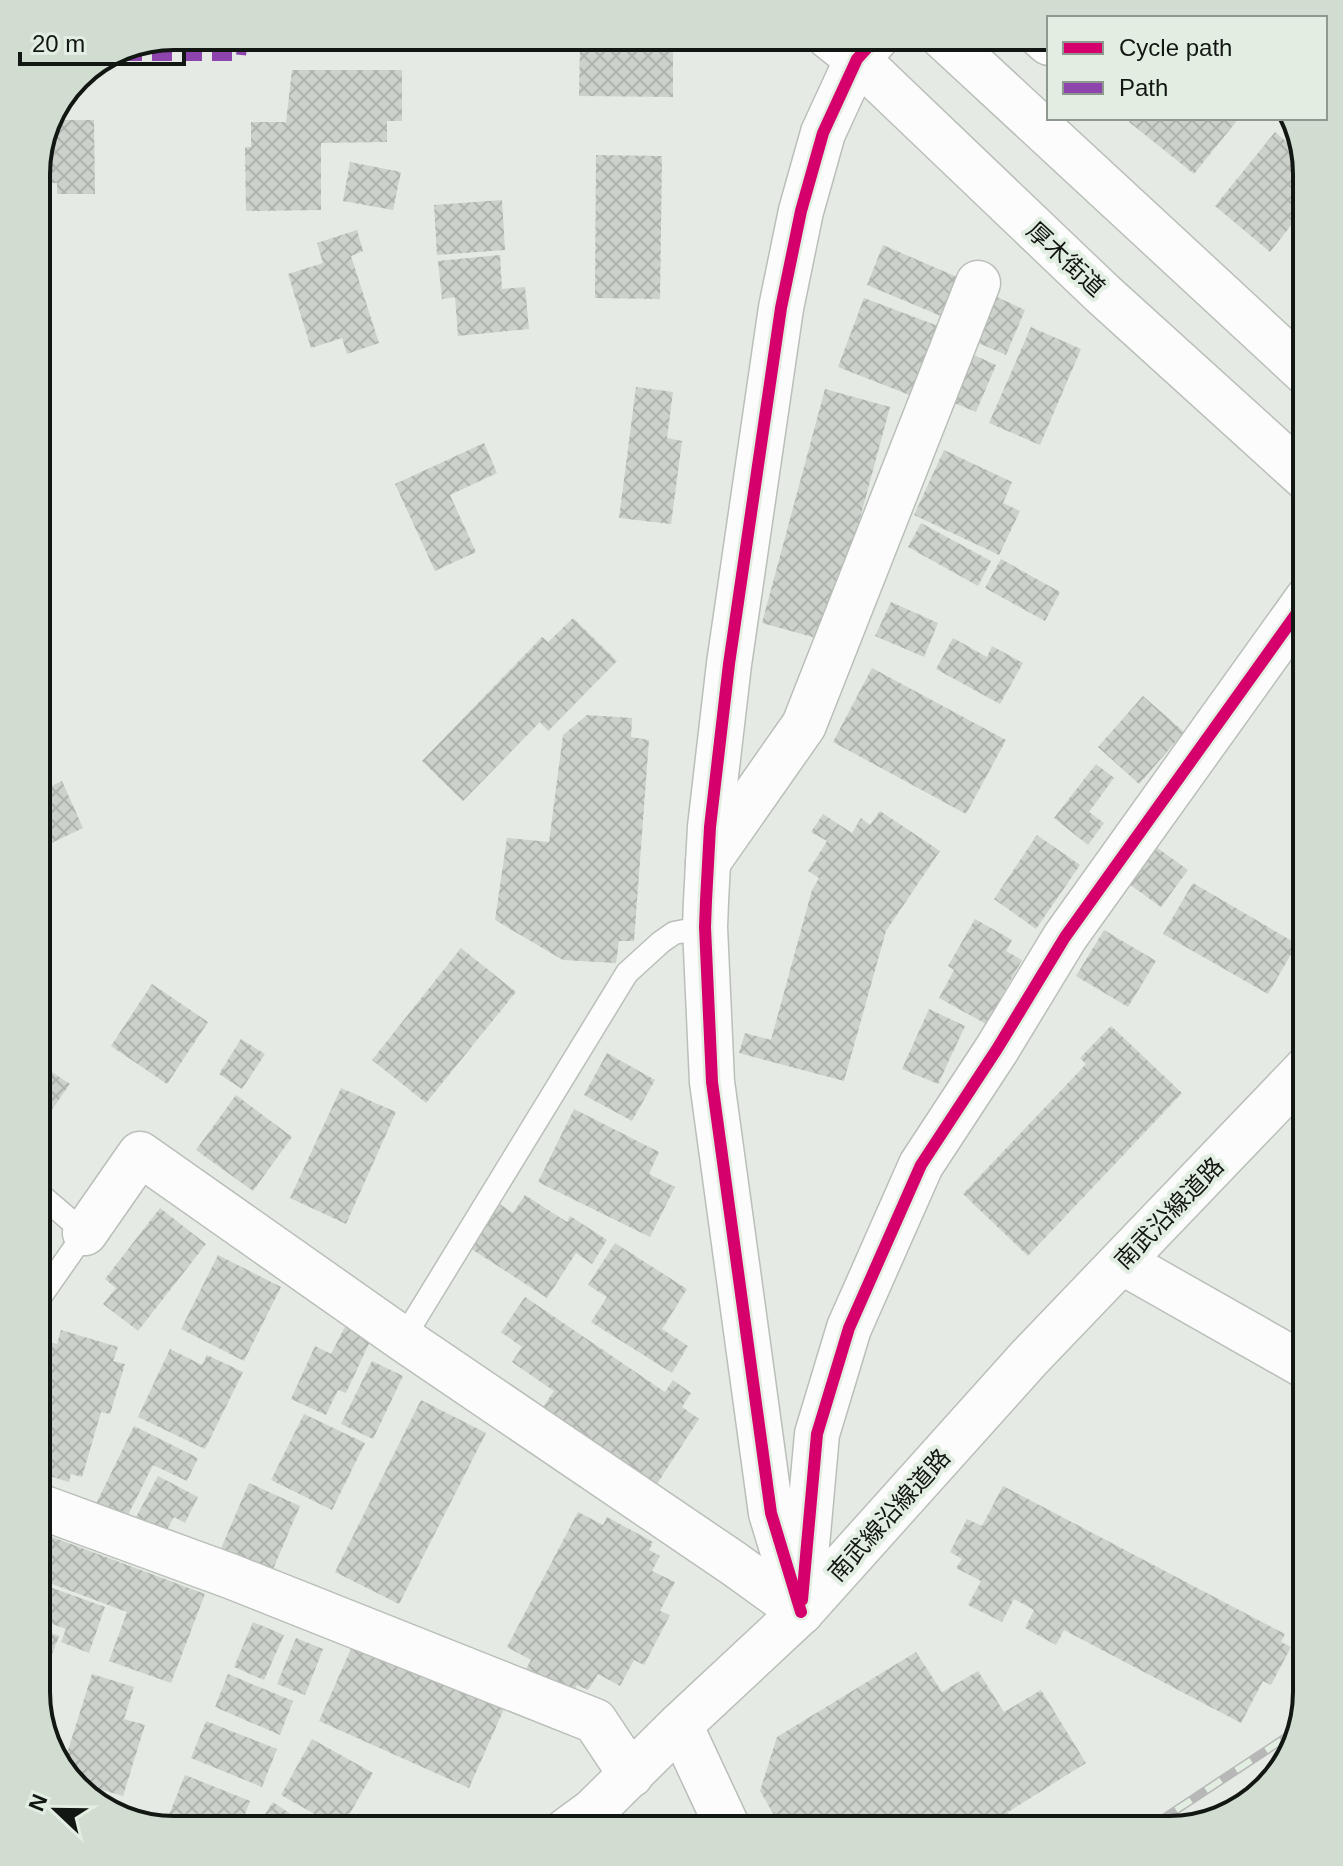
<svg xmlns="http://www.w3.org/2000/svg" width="1343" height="1866" viewBox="0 0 1343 1866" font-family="Arial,'Noto Sans JP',sans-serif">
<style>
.building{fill:url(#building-cross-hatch)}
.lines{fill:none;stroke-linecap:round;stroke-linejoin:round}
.service-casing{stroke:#babfb9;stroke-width:25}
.minor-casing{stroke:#babfb9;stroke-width:47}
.tertiary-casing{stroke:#babfb9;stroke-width:47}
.trunk-casing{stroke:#babfb9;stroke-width:47}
.service{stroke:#fbfcfb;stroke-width:22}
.minor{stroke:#fbfcfb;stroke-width:44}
.tertiary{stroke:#fbfcfb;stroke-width:44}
.trunk{stroke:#fbfcfb;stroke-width:44}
.rail-casing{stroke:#b6b7b6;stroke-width:9}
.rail{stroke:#e2eee1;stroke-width:6;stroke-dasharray:18;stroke-linecap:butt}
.quiet{stroke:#8e44ad;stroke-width:10;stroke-dasharray:20 10;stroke-linecap:butt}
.cycleway-casing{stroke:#e2eee1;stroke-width:17}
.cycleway{stroke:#d6006c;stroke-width:12}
.labels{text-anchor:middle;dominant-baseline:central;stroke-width:8;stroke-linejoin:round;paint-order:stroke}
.street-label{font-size:24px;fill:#131713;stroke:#e2eee1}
.rim{fill:none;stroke:#131713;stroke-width:4}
</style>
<defs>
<pattern id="building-cross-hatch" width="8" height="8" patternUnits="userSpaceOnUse" patternTransform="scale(2)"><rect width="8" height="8" fill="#ccd1cc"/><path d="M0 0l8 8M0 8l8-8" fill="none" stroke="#aeb3ae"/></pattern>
</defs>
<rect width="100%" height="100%" fill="#e5ebe4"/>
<g class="building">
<path d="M580 45H673V97L579 96Z"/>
<path d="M292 70H402V121H387V142L321 143V210L246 211 245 147H251V122H286Z"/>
<path d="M1132 118H1239L1194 174 1129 122Z"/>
<path d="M48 120H94L95 194H57V183H36V165Z"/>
<path d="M1275 132 1301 154 1307 174V205L1270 252 1215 206Z"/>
<path d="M596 155 662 156 660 299 595 298Z"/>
<path d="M350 162 401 172 393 210 343 201Z"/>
<path d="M502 200 505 250 437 255 434 205Z"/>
<path d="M357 230 363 251 351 256 379 343 347 354 342 338 311 348 288 274 323 263 317 243Z"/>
<path d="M883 245 964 280 948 319 867 285Z"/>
<path d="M500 255 502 289 525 287 529 329 458 336 455 297 442 299 438 261Z"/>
<path d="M988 293 1025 310 1006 355 967 338Z"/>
<path d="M864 298 938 326 912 396 838 367Z"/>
<path d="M1031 327 1081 349 1040 445 989 423Z"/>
<path d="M963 350 996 365 976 412 942 398Z"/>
<path d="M636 387 673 392 667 438 682 441 671 524 619 518Z"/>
<path d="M825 389 890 407 827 641 762 623Z"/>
<path d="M484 443 497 473 450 495 476 552 435 571 395 484Z"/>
<path d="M944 450 1012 482 1003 503 1020 511 999 555 914 515Z"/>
<path d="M921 523 991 561 978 586 908 547Z"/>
<path d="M1001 559 1060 592 1045 621 985 588Z"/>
<path d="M891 602 938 623 924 657 875 636Z"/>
<path d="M573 618 617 661 548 731 540 722 463 801 422 761 542 637 548 642Z"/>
<path d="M953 638 987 657 992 646 1023 663 1000 704 936 669Z"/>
<path d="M872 668 1006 740 966 814 833 742Z"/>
<path d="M1143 696 1184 732 1139 784 1098 747Z"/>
<path d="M587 715 632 718 631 737 649 740 634 941H619L616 963 563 960 495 920 507 838 549 842 563 735Z"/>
<path d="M1096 764 1114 778 1089 812 1104 823 1088 845 1054 818Z"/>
<path d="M62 781 83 828 37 850 36 793Z"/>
<path d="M880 811 940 851 886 931 844 1081 739 1053 745 1033 771 1040 812 890 819 878 808 871 827 841 811 832 823 814 852 833 861 818 870 825Z"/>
<path d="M1037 835 1080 865 1036 929 994 899Z"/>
<path d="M1149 842 1188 870 1161 907 1122 879Z"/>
<path d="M1193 883 1297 944 1268 994 1163 934Z"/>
<path d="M975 919 1012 940 1006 951 1022 960 986 1024 939 998 954 970 948 966Z"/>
<path d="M1104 930 1156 961 1128 1007 1076 976Z"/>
<path d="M461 948 516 992 426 1103 372 1060Z"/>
<path d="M152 984 208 1022 167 1084 111 1046Z"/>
<path d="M929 1009 965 1026 938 1084 902 1069Z"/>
<path d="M1111 1026 1182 1093 1028 1256 963 1194 1086 1064 1080 1058Z"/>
<path d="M241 1039 265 1054 242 1089 219 1074Z"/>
<path d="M607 1053 655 1080 632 1121 584 1095Z"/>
<path d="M41 1065 70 1084 46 1118 36 1111V1072Z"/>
<path d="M341 1088 396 1112 346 1224 290 1198Z"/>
<path d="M236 1095 292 1137 253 1191 196 1150Z"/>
<path d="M574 1109 659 1152 649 1174 675 1187 650 1237 538 1182Z"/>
<path d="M525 1195 567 1222 570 1216 607 1240 592 1264 576 1253 547 1298 470 1248 498 1203 513 1213Z"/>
<path d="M160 1208 206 1244 138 1331 103 1304 116 1288 105 1279Z"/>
<path d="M615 1243 687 1289 662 1329 688 1346 672 1373 591 1322 607 1297 588 1285Z"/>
<path d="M218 1255 281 1287 244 1361 181 1329Z"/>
<path d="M525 1297 665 1392 673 1380 691 1393 682 1407 699 1419 657 1484 543 1407 554 1391 512 1362 522 1347 501 1332Z"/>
<path d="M347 1323 373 1335 346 1393 338 1390 326 1415 291 1399 315 1346 331 1354Z"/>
<path d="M61 1330 118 1347 113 1361 125 1364 110 1414 101 1412 82 1477 71 1474 69 1482 36 1472V1365L43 1340 57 1344Z"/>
<path d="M170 1349 202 1365 207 1355 243 1372 205 1449 138 1417Z"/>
<path d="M372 1361 403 1376 373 1439 341 1424Z"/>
<path d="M421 1400 486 1433 399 1604 335 1572Z"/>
<path d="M304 1414 365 1443 332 1510 271 1480Z"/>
<path d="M134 1426 198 1458 187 1481 153 1465 125 1521 95 1506Z"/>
<path d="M158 1476 198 1497 185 1523 174 1517 163 1537 134 1521Z"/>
<path d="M249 1483 300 1506 271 1574 220 1551Z"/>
<path d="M1003 1486 1285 1634 1281 1642 1291 1647 1271 1685 1263 1681 1241 1723 1064 1630 1056 1645 1025 1628 1034 1610 1014 1599 1002 1622 968 1605 981 1581 956 1568 962 1559 950 1552 967 1519 982 1526Z"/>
<path d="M578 1512 603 1525 607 1517 653 1542 649 1550 660 1556 652 1571 675 1582 660 1611 670 1615 644 1665 634 1660 620 1686 598 1674 588 1690 577 1685 571 1695 525 1671 531 1660 507 1647Z"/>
<path d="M36 1531 205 1594 171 1683 109 1661 127 1612 36 1578Z"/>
<path d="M36 1582 105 1607 89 1653 61 1642 66 1629 36 1618Z"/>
<path d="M253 1622 284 1635 264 1680 234 1667Z"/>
<path d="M36 1627 59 1636 37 1694 36 1692Z"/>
<path d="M296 1638 323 1649 305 1695 277 1684Z"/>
<path d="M354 1642 504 1709 469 1788 319 1721Z"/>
<path d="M916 1652 942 1692 978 1671 1004 1712 1041 1690 1086 1763 1008 1812 1011 1826 1004 1830H783L760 1791 777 1737Z"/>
<path d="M92 1674 134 1687 124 1719 145 1725 123 1796 75 1782 62 1769Z"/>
<path d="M228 1674 293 1701 280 1735 215 1707Z"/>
<path d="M206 1721 277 1749 262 1787 191 1758Z"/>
<path d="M312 1739 373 1773 341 1829 281 1795Z"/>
<path d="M185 1775 250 1801 239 1830H191L167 1820Z"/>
<path d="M273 1802 314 1830H254Z"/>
</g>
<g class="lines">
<g class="service-casing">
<g id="service">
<path d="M36 1303 85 1233 36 1191"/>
<path d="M403 1339 627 973 661 942 674 933 705 927"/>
</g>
</g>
<g class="minor-casing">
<g id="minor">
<path d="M1041 36 1049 43"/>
<path d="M708 862 804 725 978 283"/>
<path d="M85 1233 140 1154 403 1339 733 1563 801 1612"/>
<path d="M1122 1262 1307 1367"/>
<path d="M36 1505 230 1576 595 1721 631 1775"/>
<path d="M801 1612 817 1434 849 1328 921 1165 997 1049 1065 937 1307 599"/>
</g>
</g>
<g class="tertiary-casing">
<g id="tertiary">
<path d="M801 1612 771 1513 712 1082 705 927 706 901 710 827 729 664 781 308 801 211 823 133 857 59 878 36"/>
<path d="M680 1725 729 1830"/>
<path d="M567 1830 593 1811 680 1725 801 1612 1029 1358 1307 1068"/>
</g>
</g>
<g class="trunk-casing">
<g id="trunk">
<path d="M828 36 857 59 1103 294 1307 479"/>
<path d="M942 36 1307 374"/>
</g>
</g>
<use href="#service" class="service"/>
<use href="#minor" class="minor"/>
<use href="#tertiary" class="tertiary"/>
<use href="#trunk" class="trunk"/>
<g class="rail-casing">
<g id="rail">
<path d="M1235 1812 1242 1807"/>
<path d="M1146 1830 1297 1730"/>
</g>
</g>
<use href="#rail" class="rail"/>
<path class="quiet" d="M122 56H241L243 36"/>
<g class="cycleway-casing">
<g id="cycleway">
<path d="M802 1600 817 1434 849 1328 921 1165 997 1049 1065 937 1307 599"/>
<path d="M801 1612 771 1513 712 1082 705 927 706 901 710 827 729 664 781 308 801 211 823 133 857 59 878 36"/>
</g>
</g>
<use href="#cycleway" class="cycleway"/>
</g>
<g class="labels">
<g class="street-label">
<text transform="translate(1066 259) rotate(43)">厚木街道</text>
<text transform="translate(1169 1213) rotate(-46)">南武沿線道路</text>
<text transform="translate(889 1515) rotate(-48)">南武線沿線道路</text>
</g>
</g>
<path d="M0 0H1343V1866H0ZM174 50H1169A124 124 0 0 1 1293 174V1692A124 124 0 0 1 1169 1816H174A124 124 0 0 1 50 1692V174A124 124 0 0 1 174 50Z" fill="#d1ddd1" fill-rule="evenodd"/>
<path class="rim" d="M174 50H1169A124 124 0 0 1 1293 174V1692A124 124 0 0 1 1169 1816H174A124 124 0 0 1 50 1692V174A124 124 0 0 1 174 50Z"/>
<rect x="1047" y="16" width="280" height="104" fill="#e2eee1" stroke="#8f988f" stroke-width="2"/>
<rect x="1063" y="42" width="40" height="12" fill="#d6006c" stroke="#8f988f" stroke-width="2"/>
<text x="1119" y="56" font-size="24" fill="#131713">Cycle path</text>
<rect x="1063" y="82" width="40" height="12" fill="#8e44ad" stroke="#8f988f" stroke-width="2"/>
<text x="1119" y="96" font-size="24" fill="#131713">Path</text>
<g transform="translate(56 1810) rotate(292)" stroke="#e2eee1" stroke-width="6" paint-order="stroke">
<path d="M0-6L14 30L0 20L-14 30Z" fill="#131713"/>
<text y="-12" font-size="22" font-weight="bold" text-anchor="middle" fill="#131713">N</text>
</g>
<path d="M20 52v12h164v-12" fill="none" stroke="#131713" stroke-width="4"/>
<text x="32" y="52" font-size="24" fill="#131713" stroke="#e2eee1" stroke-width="6" paint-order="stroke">20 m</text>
</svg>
